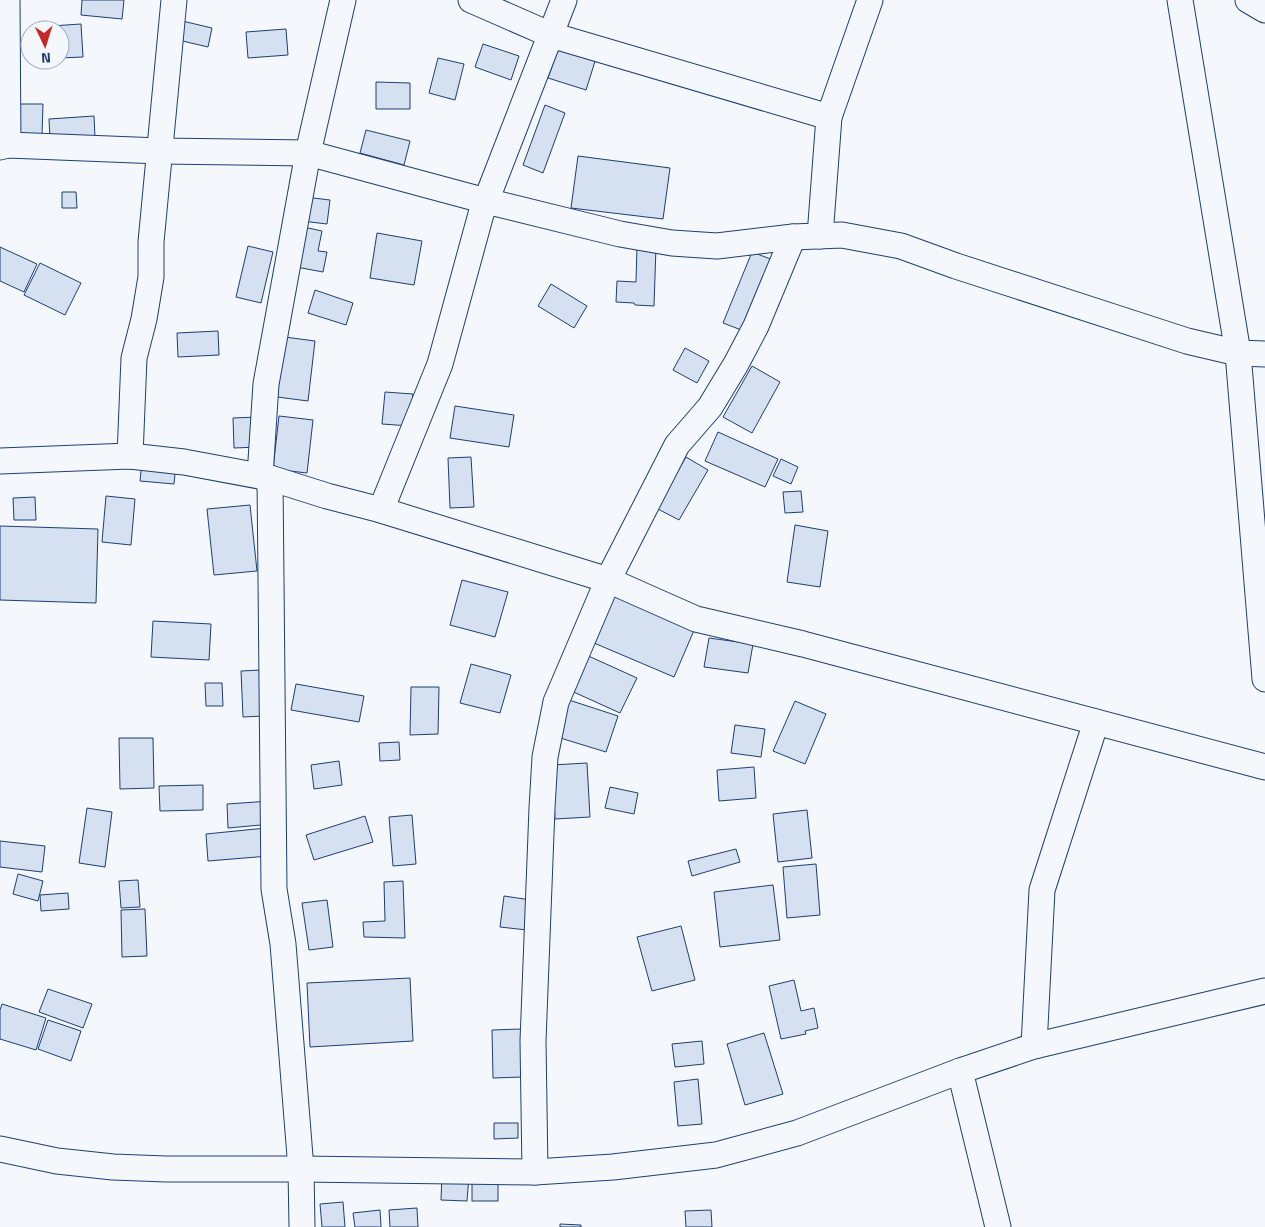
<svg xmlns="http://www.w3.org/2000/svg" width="1265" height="1227" viewBox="0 0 1265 1227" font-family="'Titillium Web',sans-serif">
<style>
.building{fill:#d5e0f0;stroke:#1d3f73}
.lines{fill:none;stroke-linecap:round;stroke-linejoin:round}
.minor-casing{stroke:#1d3f73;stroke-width:27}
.minor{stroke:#f4f7fb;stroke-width:25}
</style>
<rect width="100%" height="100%" fill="#f4f7fb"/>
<g class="building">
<path d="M82 0H124L122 19 81 15Z"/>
<path d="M178 20 212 28 208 47 174 39Z"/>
<path d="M81 24 83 57 60 58V30H36V27Z"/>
<path d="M286 29 288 55 248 58 246 32Z"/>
<path d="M483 44 519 56 511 80 475 67Z"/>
<path d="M560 44 597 55 586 90 548 78Z"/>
<path d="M438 58 464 64 455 100 429 93Z"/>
<path d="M376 82 410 83V109H376Z"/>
<path d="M12 104H43L42 135H12Z"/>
<path d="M545 105 565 113 543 173 523 165Z"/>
<path d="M94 116 95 137 50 140 49 119Z"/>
<path d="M366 130 410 141 404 165 360 153Z"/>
<path d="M578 156 670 168 663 219 571 208Z"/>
<path d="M62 192H76L77 208H62Z"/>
<path d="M305 197 330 200 327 224 302 221Z"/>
<path d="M299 226 322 231 318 251 327 252 323 272 291 266Z"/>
<path d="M377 233 422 241 414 285 370 278Z"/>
<path d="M248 246 273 252 261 303 236 297Z"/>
<path d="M637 246 656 247 654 306 635 305 634 303 616 302 617 281 636 282Z"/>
<path d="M0 247 37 264 24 292 0 281Z"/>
<path d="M752 252 773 260 744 331 723 323Z"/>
<path d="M40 263 81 283 65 315 24 295Z"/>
<path d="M551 284 587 306 574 328 538 306Z"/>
<path d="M315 290 353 303 346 325 308 313Z"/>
<path d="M218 331 219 355 178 357 177 333Z"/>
<path d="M285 337 315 341 308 401 277 397Z"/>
<path d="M685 348 709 361 697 383 673 370Z"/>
<path d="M752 366 780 382 752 433 723 417Z"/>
<path d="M385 392 413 394 410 426 382 424Z"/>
<path d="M455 406 514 415 509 447 450 438Z"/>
<path d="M279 416 313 420 307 473 273 469Z"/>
<path d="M258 417 259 447 234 448 233 418Z"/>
<path d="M718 432 778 459 765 487 705 461Z"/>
<path d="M471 457 474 507 450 508 448 458Z"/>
<path d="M686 457 708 470 679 520 656 508Z"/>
<path d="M781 459 798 467 791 484 773 476Z"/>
<path d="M142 461 176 464 174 484 140 481Z"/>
<path d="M801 491 803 512 785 513 783 492Z"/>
<path d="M106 496 135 499 131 545 102 542Z"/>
<path d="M35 497 36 520H14L13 498Z"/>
<path d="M250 505 257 571 214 575 207 509Z"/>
<path d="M795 525 828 531 820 587 787 582Z"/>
<path d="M0 526 98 529 96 603 0 600Z"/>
<path d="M462 580 508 592 495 637 450 625Z"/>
<path d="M615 594 695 628 674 677 594 643Z"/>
<path d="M153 621 211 624 209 660 151 657Z"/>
<path d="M709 638 753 644 748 673 704 667Z"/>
<path d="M584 654 637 678 620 713 567 689Z"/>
<path d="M471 664 511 675 500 713 460 703Z"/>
<path d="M261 670 263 716 243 717 241 671Z"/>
<path d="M205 683H222L223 706H206Z"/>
<path d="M296 684 364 696 359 722 291 710Z"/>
<path d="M411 687H439L438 734 410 735Z"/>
<path d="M569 700 618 716 606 752 557 737Z"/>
<path d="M795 701 826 714 805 764 773 751Z"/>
<path d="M735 725 765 729 761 757 731 753Z"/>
<path d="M119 738H153L154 788 120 789Z"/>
<path d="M399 742 400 760 380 761 379 743Z"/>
<path d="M339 761 342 785 314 789 311 765Z"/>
<path d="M587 763 590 817 555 819 552 765Z"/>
<path d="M754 767 756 798 719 801 717 770Z"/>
<path d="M203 785V810L160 811 159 786Z"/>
<path d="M610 787 638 793 634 814 605 808Z"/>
<path d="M270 801 272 824 228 828 227 804Z"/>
<path d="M87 808 112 812 105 867 79 863Z"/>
<path d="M807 810 812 858 778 862 773 814Z"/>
<path d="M412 815 416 864 393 866 389 817Z"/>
<path d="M365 816 373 842 314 860 306 835Z"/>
<path d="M266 828 269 856 208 861 206 834Z"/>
<path d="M0 841 45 846 42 872 0 867Z"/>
<path d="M736 849 740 862 692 876 688 861Z"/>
<path d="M816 864 820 915 787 918 783 867Z"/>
<path d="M18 874 43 881 38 901 13 894Z"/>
<path d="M138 880 140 907 121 908 119 881Z"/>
<path d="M403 881 405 938 364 937 363 922 385 921 384 882Z"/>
<path d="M773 885 780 940 720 947 714 892Z"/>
<path d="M68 893 69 909 41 911 40 895Z"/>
<path d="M504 896 531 900 527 930 500 927Z"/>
<path d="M327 900 333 947 309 950 302 903Z"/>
<path d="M145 909 147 956 122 957 121 910Z"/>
<path d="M681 926 695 980 652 991 637 937Z"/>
<path d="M410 978 413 1041 310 1047 307 983Z"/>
<path d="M794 980 801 1011 814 1008 818 1028 805 1031 806 1034 781 1039 769 986Z"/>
<path d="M48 989 92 1004 83 1028 39 1012Z"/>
<path d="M2 1004 46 1018 36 1050 0 1039V1010Z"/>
<path d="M48 1020 81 1031 71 1061 38 1049Z"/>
<path d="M521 1029 522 1077 493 1078 492 1030Z"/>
<path d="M764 1033 783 1094 745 1105 727 1044Z"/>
<path d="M702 1041 704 1064 675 1067 672 1044Z"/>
<path d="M698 1079 702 1124 678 1126 674 1082Z"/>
<path d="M494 1123H518V1138L494 1139Z"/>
<path d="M442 1174 469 1176 467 1201 441 1200Z"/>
<rect x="472" y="1177" width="26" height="24"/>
<path d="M343 1202 345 1227H322L320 1204Z"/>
<path d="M417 1208 418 1227H390L389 1210Z"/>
<path d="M380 1210 381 1227H355L353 1213Z"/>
<path d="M711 1210 712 1227H686L685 1211Z"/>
<path d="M560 1224 581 1225V1227H560Z"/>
</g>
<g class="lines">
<g class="minor-casing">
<g id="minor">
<path d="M7 0 8 145"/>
<path d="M471 0 551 35 829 117"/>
<path d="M1180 0 1238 353 1265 679"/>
<path d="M1248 0 1265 10"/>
<path d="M0 147 8 145 160 151 308 153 486 201 620 234 672 243 717 246 793 237 842 235 901 246 956 266 1187 341 1238 353 1265 354"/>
<path d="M820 236 829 117 870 0"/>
<path d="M130 456 134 358 144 319 151 277V242L174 0"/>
<path d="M0 461 130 456 184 462 270 478 327 496 381 510 608 580 696 619 803 644 1265 767"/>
<path d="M260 476 266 384 308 153 343 0"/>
<path d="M270 478 274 889 283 944 301 1169 302 1227"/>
<path d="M381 510 440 364 481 214 564 0"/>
<path d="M1034 1046 1042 890 1096 722"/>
<path d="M960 1071 998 1227"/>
<path d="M0 1149 57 1161 113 1167 166 1169H301L535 1172 613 1167 716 1155 797 1133 960 1071 1034 1046 1265 991"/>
<path d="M535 1172 533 1041 542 808 545 757 556 702 608 580 677 445 710 407 736 364 756 326 793 237"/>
</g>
</g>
<use href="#minor" class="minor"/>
</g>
<g transform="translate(45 45) rotate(176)"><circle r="24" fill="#f4f7fb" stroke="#9eadc5"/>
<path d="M0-4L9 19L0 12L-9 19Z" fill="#c62828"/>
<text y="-8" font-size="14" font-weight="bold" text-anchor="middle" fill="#1d3f73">N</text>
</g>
</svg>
